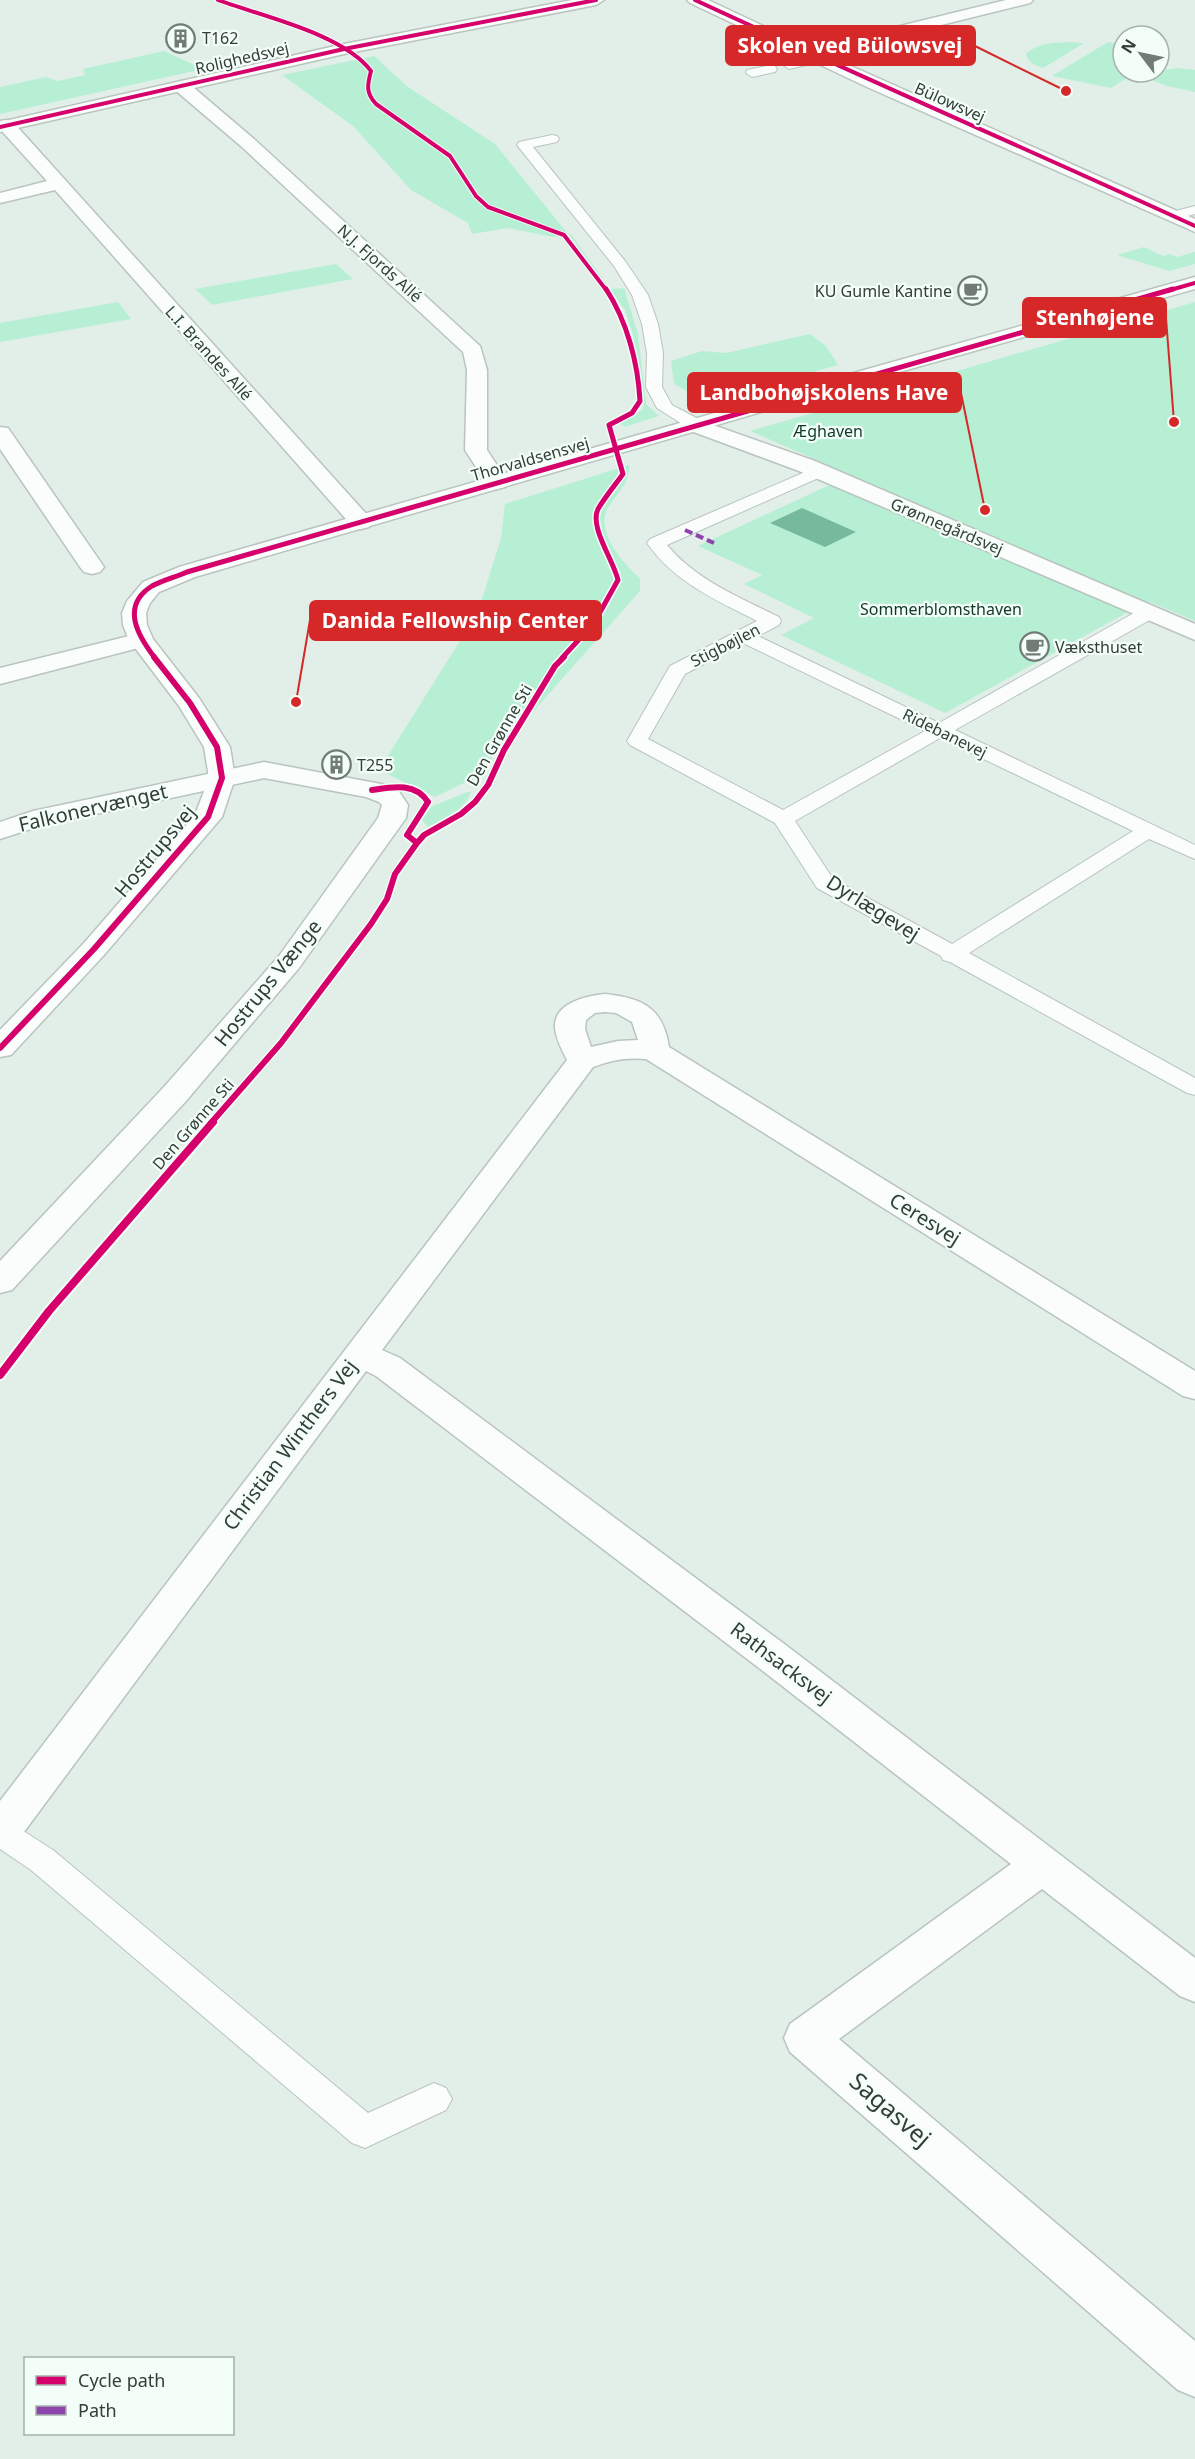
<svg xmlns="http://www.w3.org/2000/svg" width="1195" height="2459" font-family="'Noto Sans',sans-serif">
<rect width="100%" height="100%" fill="#e1efe8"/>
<!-- green -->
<path fill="#b7efd5" d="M1068,42L1084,43L1043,68C1035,65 1028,63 1026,54C1037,43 1053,43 1068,42Z
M1108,42L1123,45V72H1136L1111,88L1052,76Z
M164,51L203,69L0,114V87L46,77L58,81L85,75L83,69Z
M374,56L408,87L495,144L568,234H571L610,289L624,288L638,334L646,404L659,416L624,427L621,423L642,410L644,404L633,335L625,310L569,234L553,237L508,228L472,234L468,223L411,190L353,126L282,75Z
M1177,68L1195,70V92L1167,86L1152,80L1151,75L1159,71Z
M1144,247L1163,256L1170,254L1177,257L1195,252V264L1169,271L1117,255Z
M336,264L353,279L212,305L195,289Z
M118,302L131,319L0,342V323Z
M1195,302V621L1148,601L945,713L781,635L814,618L744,584L762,575L698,546L851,475L750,431Z
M810,334L826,346L838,365L706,402L674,384L671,361L702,351L726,353Z
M629,465C631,483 615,495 607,510C596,532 624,565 640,578V591L474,778L435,797L379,770L478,612L501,538L505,504Z
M467,792H471C465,810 444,819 428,827L422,820L431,807Z"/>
<!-- water -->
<path fill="#76b99c" d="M802,508L856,532L825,547L770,523Z"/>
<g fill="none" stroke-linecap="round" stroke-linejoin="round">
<defs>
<path id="lane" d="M820,54L826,58L824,61L789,69L783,65L785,62Z
M771,65L775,66L777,69L775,72L752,77L746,73L747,70Z
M552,135L557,136L559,139L557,142L533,147L625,261L648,295L658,324L663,353L662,387L672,405L702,421L704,425L702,429H690L657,408L646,387L647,353L642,324L632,295L614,266L517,145L519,142Z
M1195,206V214L1173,220L1166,216L1168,213Z
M819,466L825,467L828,471L825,475L667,545C696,580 739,597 779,617L781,621L779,625L758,636L939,723L1141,609H1155L1157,613L1155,617L955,730L1195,845V859L1149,839L969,953L1195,1078V1095L1187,1093L950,962L943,960L941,956L817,888L775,823L630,745L627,741L670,666L757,621C716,600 674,582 647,543L650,539ZM743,643L925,731L783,810L648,739L685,674ZM940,738L1133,831L952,944L833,879L795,821Z
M0,1819L11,1823L53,1850L368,2113L434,2083L446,2088L452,2099L446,2110L365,2148L352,2143L31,1870L0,1849Z"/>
<path id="street" d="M687,0H708L810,48L1006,0H1033L1030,3L824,54L1195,219V232L867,87L690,3Z
M181,81L187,82L254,139L480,346L487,370V450L508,482L505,487L497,489L489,487L465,450L467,370L463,352L242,147L175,90L173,86Z
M6,120L12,121L369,517L372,522L369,527L361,529L353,527L55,190L0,203V193L47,181L0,129V121Z
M696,419L815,461L1195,624V640L799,471L688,430L685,425L688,420Z
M0,427L8,428L104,567L100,572L92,574L84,572L80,567L0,449Z
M141,633L150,635L153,640L150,645L0,684V668Z
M264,762L381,784L398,790L408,805L406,818L299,968L186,1101L12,1290L0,1293V1261L164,1087L279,956L378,818L382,805L379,802L366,797L264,778L40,826L0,839V822L33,811Z
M605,994C643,998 663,1008 669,1047L1195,1371V1399L1183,1396L646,1059C627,1057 611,1060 593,1067L382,1350L400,1358L787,1646L1195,1958V2002L1180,1996L1042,1889L839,2039L1195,2341V2397L1178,2390L790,2052L784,2038L790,2024L1011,1864L759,1668L376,1376L366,1371L15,1844L0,1849V1801L567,1060C562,1050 556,1039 555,1028C553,1003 586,996 605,994ZM605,1012L616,1013L632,1022L638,1040L618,1041L591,1047L585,1029L586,1020L595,1013Z"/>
<path id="secondary" d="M572,0H604L596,5L344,54L0,132V122L344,44Z
M1195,277V289L871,380L195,577L159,592L150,603L146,613L147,625L153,639L199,698L230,747L235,778L222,817L104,955L11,1055L0,1057V1030L84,943L195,815L209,778L204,747L179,706L129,640L123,625L122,613L127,601L143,582L179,567L857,372Z"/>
</defs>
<!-- lane casing -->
<use href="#lane" stroke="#b9c4be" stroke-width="2"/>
<!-- street casing -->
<use href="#street" stroke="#b9c4be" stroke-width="3"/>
<!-- secondary casing -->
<use href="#secondary" stroke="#b9c4be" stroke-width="3"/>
<!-- lane -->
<use href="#lane" fill="#fafdfc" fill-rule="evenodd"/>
<!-- street -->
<use href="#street" fill="#fafdfc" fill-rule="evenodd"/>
<!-- secondary -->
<use href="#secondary" fill="#fafdfc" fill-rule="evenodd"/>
<!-- quiet -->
<path stroke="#8e44ad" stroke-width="4" stroke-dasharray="8 4" stroke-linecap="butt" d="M685,530L714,543"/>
<defs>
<path id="cycleway-far3" d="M218,0C261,16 344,34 371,71C367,86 366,93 376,104L450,156L476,196L488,207L564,235L607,291
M695,0C861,77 1029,150 1195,226
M0,127L344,49L596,0
M1167,291L1195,283"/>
<path id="cycleway-far2" d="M155,658C138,636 120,606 152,586C163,580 176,577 187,572L1173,289
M562,658L594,623L618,580C614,561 589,527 598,509C605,497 615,485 623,474L609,425L632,413L640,401C638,363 627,321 606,289"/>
<path id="cycleway-far1" d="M372,790C392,787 415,782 428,802L407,835L417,843
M0,1048L94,949L208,817L222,778L217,747L190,703L154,657
M211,1123L281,1043L371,924L387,899L395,874L417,843L424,835L461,814L475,802L488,785L504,750L555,666L564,657"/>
<path id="cycleway" d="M0,1375L49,1311L213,1122"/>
</defs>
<!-- cycleway-far3 casing -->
<use href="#cycleway-far3" stroke="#f3fef8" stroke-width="6"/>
<!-- cycleway-far2 casing -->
<use href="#cycleway-far2" stroke="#f3fef8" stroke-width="8"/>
<!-- cycleway-far1 casing -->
<use href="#cycleway-far1" stroke="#f3fef8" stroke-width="9"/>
<!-- cycleway casing -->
<use href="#cycleway" stroke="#f3fef8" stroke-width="12"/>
<!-- cycleway-far3 -->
<use href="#cycleway-far3" stroke="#d6006c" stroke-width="4"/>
<!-- cycleway-far2 -->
<use href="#cycleway-far2" stroke="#d6006c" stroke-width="5"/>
<!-- cycleway-far1 -->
<use href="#cycleway-far1" stroke="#d6006c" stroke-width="6"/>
<!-- cycleway -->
<use href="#cycleway" stroke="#d6006c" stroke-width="8"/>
</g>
<!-- icons -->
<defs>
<symbol id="building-ring" viewBox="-11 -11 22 22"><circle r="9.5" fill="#f3fef8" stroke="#717c76" stroke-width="1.5"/><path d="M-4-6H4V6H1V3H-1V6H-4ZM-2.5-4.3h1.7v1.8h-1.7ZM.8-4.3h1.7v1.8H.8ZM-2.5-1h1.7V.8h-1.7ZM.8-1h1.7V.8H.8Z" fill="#717c76"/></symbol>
<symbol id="cafe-ring" viewBox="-11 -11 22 22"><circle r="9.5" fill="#f3fef8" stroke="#717c76" stroke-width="1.5"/><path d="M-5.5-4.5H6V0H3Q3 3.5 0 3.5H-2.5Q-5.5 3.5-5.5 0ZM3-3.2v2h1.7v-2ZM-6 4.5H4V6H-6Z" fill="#717c76"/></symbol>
</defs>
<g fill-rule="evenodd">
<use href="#building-ring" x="164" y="22" width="33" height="33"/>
<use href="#cafe-ring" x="956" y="274" width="33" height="33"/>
<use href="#cafe-ring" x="1018" y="630" width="33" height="33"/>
<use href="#building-ring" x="320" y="748" width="33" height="33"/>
</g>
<g text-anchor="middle" stroke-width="4.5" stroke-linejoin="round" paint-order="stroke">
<!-- far-poi labels -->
<g font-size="16" fill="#343e39" stroke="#f3fef8" text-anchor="start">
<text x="202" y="44">T162</text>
<text x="952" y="297" text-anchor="end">KU Gumle Kantine</text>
<text x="1055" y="653">Væksthuset</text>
<text x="357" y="771">T255</text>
</g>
<!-- far-street labels -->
<g font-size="16" fill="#343e39" stroke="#f3fef8">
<text transform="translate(242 58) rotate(-13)" y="6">Rolighedsvej</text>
<text transform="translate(950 102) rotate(24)" y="6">Bülowsvej</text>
<text transform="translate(380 263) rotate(42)" y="6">N.J. Fjords Allé</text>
<text transform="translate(209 353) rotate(48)" y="6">L.I. Brandes Allé</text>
<text transform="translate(530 459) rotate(-16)" y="6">Thorvaldsensvej</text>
<text transform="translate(947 526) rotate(23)" y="6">Grønnegårdsvej</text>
<text transform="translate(725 645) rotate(-27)" y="6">Stigbøjlen</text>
<text transform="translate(945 733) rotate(26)" y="6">Ridebanevej</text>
<text transform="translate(499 735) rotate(-60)" y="6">Den Grønne Sti</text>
<text transform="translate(193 1124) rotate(-49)" y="6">Den Grønne Sti</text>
</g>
<!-- far-park labels -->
<g font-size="16" fill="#103828" stroke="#f3fef8">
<text x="828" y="437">Æghaven</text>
<text x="941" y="615">Sommerblomsthaven</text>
</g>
<!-- street labels -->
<g font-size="20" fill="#343e39" stroke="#f3fef8">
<text transform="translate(93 808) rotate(-13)" y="7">Falkonervænget</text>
<text transform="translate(155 851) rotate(-50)" y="7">Hostrupsvej</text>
<text transform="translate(873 908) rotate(32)" y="7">Dyrlægevej</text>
<text transform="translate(268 983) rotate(-51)" y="7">Hostrups Vænge</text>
<text transform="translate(925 1219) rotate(32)" y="7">Ceresvej</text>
<text transform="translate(290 1445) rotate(-53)" y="7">Christian Winthers Vej</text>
<text transform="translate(781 1663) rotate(37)" y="7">Rathsacksvej</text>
</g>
<!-- near-street labels -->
<g font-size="24" fill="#343e39" stroke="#f3fef8">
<text transform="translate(890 2110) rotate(41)" y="8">Sagasvej</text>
</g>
</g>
<!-- callouts -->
<path fill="none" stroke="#d62828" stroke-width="2" d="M1066 91L975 46M1174 422L1166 318M985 510L961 393M296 702L310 620"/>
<g fill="#d62828" stroke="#f3fef8" stroke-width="2">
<circle cx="1066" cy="91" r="6"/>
<circle cx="1174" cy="422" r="6"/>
<circle cx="985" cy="510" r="6"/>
<circle cx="296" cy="702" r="6"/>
</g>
<g fill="#d62828" stroke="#d62828" stroke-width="2">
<rect x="726" y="26" width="249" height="39" rx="6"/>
<rect x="1023" y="298" width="143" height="39" rx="6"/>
<rect x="688" y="373" width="273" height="39" rx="6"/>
<rect x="310" y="601" width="291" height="39" rx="6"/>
</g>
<g font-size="21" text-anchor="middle" font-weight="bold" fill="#fff">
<text x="850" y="53">Skolen ved Bülowsvej</text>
<text x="1095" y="325">Stenhøjene</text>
<text x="824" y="400">Landbohøjskolens Have</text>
<text x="455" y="628">Danida Fellowship Center</text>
</g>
<!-- legend -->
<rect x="24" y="2357" width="210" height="78" fill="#f3fef8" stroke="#a7b1ac" stroke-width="1.5"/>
<rect x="36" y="2376" width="30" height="9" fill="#d6006c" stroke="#a7b1ac" stroke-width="1.5"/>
<text x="78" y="2387" font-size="18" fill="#343e39">Cycle path</text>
<rect x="36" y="2406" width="30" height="9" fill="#8e44ad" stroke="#a7b1ac" stroke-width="1.5"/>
<text x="78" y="2417" font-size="18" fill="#343e39">Path</text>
<!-- north arrow -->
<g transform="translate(1141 54) rotate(302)"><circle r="28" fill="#f3fef8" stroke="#a7b1ac" stroke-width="1.5"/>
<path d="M0-4.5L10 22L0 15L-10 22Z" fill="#717c76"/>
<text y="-9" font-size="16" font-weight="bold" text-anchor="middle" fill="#343e39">N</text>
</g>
</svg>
